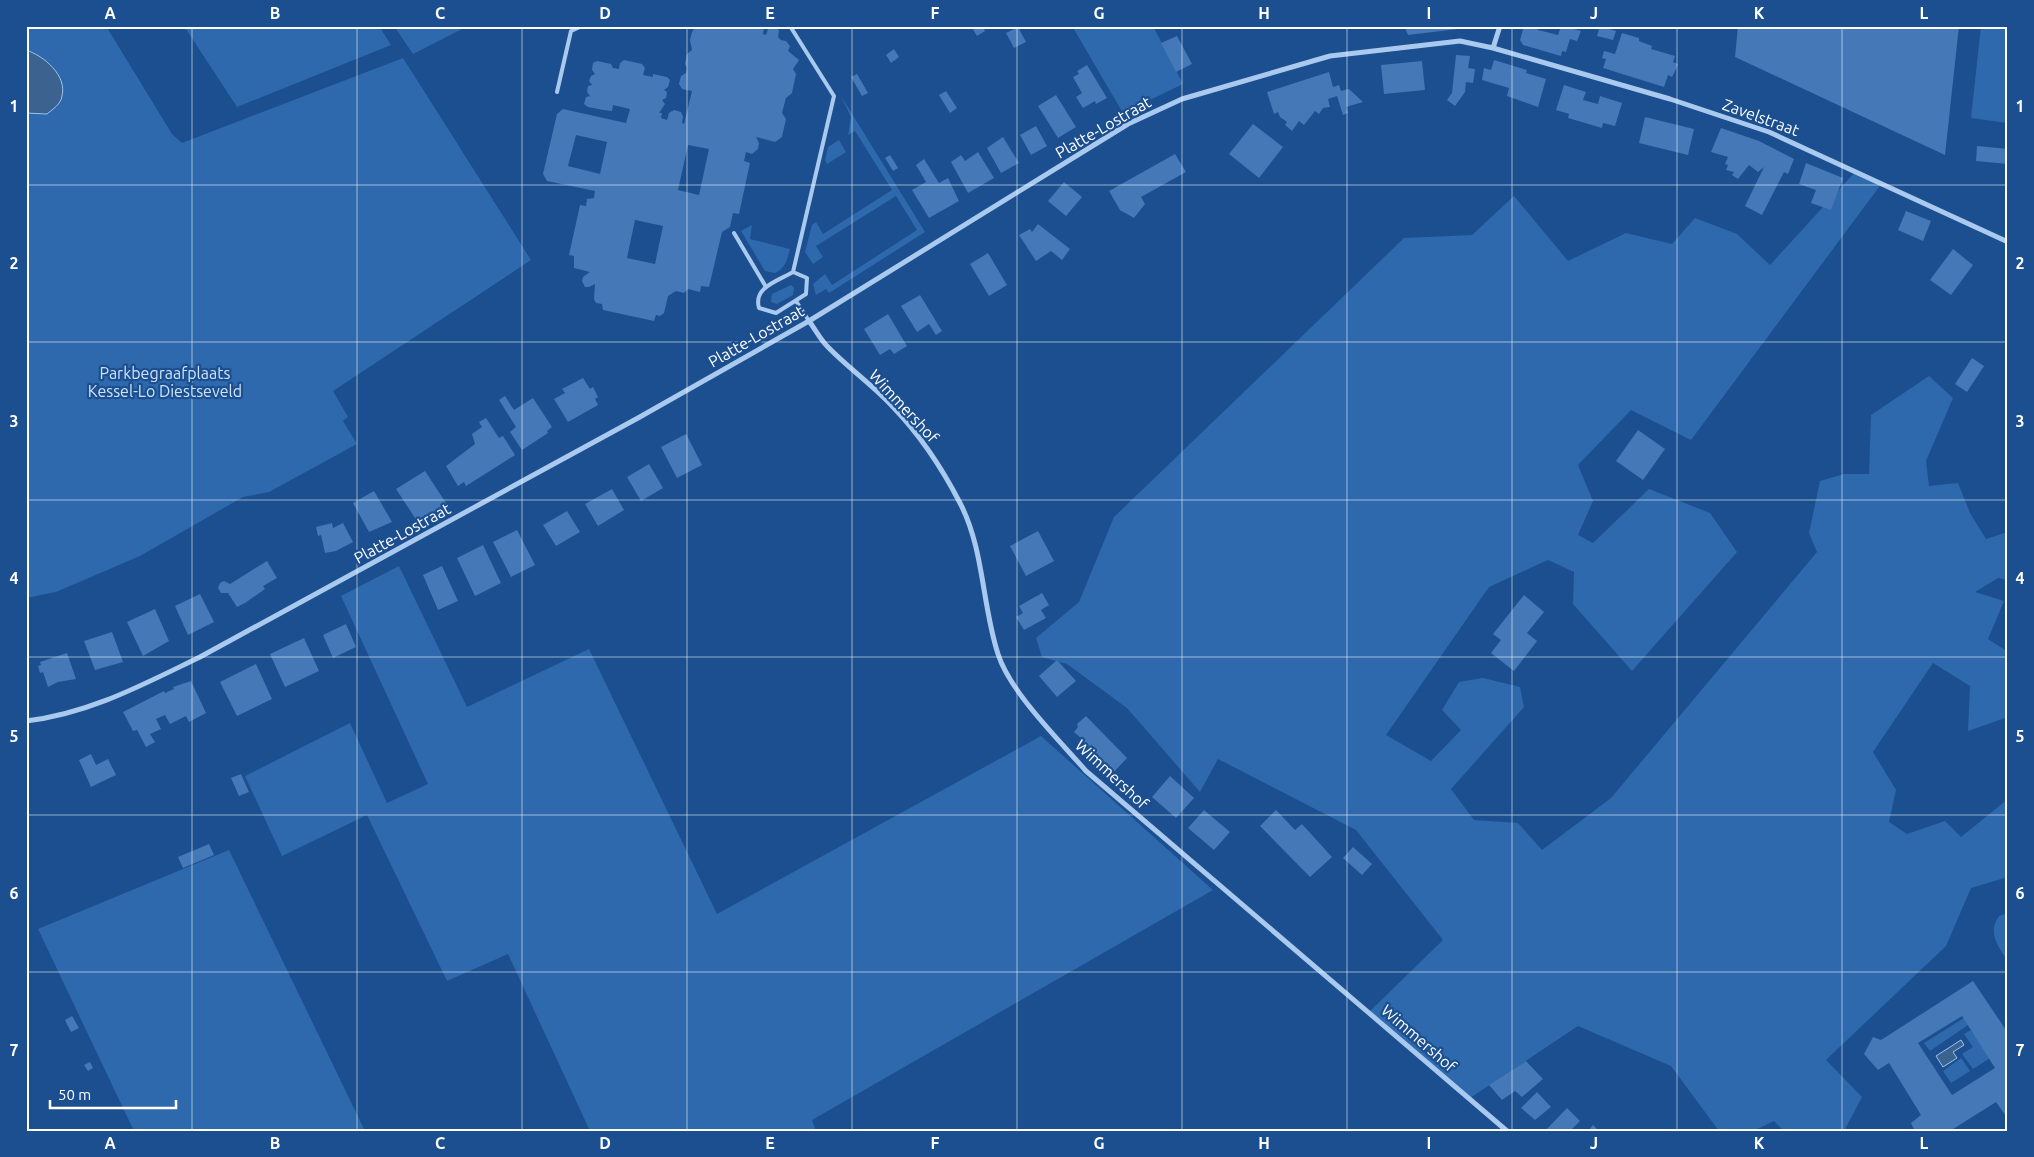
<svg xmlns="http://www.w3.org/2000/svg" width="2034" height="1157" font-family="Ubuntu,sans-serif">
<rect width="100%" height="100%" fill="#1b4f8f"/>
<!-- green -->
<path fill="#2e69ad" d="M26,26H106L172,134L182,143L403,58L531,260L333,391L348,417L343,421L357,444L269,492L243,497L140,556L56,592L26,598Z
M184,26H379L391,45L237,107Z
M394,26H468L413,54Z
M1072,26H1153L1183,84L1123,113Z
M1981,26H2008V123L1971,118Z
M841,96L925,232L829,293L826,289L816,295L813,284L825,274L832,285L917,230L896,196L816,246L823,257L813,264L805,252L812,225L816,222L823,234L892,190L855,131L848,135L851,117Z
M839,140L846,152L827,164L825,160L828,147Z
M1856,171L1882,183L1691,440L1631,410L1578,465L1593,501L1578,535L1593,543L1649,489L1710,513L1737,552L1632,671L1573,604L1574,572L1548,560L1489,587L1386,735L1431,761L1461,730L1442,710L1459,682L1483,678L1520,687L1524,707L1451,789L1474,820L1518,823L1542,850L1611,798L1817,552L1809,533L1820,481L1844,474H1869L1871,415L1929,376L1953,398L1926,461L1929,486L1958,483L1970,513L1986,539L2008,532V580L1998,578L1975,592L2004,601L1988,639L2008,652V717L1968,731L1970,686L1933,663L1873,752L1896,790L1889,822L1907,834L1945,821L1961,837L2008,799V877L1971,888L1946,946L1826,1060L1862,1097L1844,1131H1784L1774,1121L1753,1131H1719L1671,1066L1578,1026L1470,1098L1369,1012L1443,940L1356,830L1218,759L1200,792L1127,708L1067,664L1042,657L1036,638L1079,602L1114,517L1404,238L1472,235L1514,196L1568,261L1626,233L1672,244L1695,218L1737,234L1770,265Z
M752,225L750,239L790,249C787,260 786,268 775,273L765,271L741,231Z
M791,285L794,288L793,295L777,304L771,302L772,294Z
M399,566L467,707L589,649L717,914L1041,736L1213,890L812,1120L816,1131H590L508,954L447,981L367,815L282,856L245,776L350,723L387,803L428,784L341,596Z
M229,850L365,1131H134L38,929Z
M2008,913V961C1998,946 1987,933 1999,916Z
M1964,1018L1968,1025L1930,1051L1924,1043Z
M1971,1030L1990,1058L1973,1069L1962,1054L1973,1047L1964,1034Z
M1961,1058L1970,1071L1951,1083L1943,1071Z"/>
<!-- water -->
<path fill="#3c6290" stroke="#9cc4f0" d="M26,50C44,56 67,75 62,96C61,104 53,109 47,114L26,113Z
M1961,1040L1964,1045L1953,1052L1957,1058L1943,1067L1936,1056Z"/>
<!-- building -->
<path fill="#4478b7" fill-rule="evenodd" d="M696,26H764L763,34L766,35L768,29L771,26L777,27L779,31L778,37L781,40L786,41L790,46L788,51L799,60L793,69L796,74L792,93L786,98L782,113L786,119L782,137L775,142L756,137L759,143L758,149L752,154L746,152L744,161L750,163L739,214L733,213L730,227L722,232L709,287L701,286L700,292L688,289L684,293L676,291L668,296L664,313L660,316L656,315L654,321L603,310L602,304L596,303L594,299L595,284L589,287H585L582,281L583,277L590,272L574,268V256L569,255L580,205L586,206L587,199L594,198L595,191L547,181L543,174L557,114L563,109L626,123L630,109L613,105L612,111L603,110L588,107L584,104L586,97L590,96L587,92L588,86L592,85L589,81L591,76L595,74L592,70L593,63L597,61L611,64L613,68L619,69L620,63L624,60L642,64L645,68L643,75L653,77V74L667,77L670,80L668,87L664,90L667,92L666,98L662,100L665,104L659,113H662L661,118L667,120L669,113L674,110L681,112L683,117L682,123L684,124L692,91L682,89L679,84L681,76L686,73L687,68L685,64L687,54L692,50L690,40L692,32ZM576,135L607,142L600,174L568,166ZM688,145L709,149L699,195L678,190ZM635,220L663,226L655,264L627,258Z
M971,26H983L985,31L977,36Z
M1404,26H1457L1458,29L1408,35Z
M1524,26H1539L1538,30L1558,35L1561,26H1575L1574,29L1581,31L1577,41L1570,39L1566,52L1562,51L1561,56L1523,45L1520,40Z
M1600,26L1616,31L1613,40L1597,36Z
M1738,26H1959L1945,155L1735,57Z
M1018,27L1026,42L1014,48L1006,33Z
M1622,33L1639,38V41L1652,46L1651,49L1675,56L1673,62L1678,64L1675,71L1672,77L1668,75L1664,87L1603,68L1606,59L1602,58L1604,51L1615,54Z
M1177,36L1192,64L1176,72L1161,43Z
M894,49L899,57L891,63L886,55Z
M1456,55L1470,56L1468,68L1475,69L1473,83L1466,82L1465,92L1455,106L1447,100L1452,93Z
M1494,60L1527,70L1526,73L1546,79L1538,107L1507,96L1509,88L1482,80L1484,68L1491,70Z
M1422,61L1425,90L1384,94L1381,65Z
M1087,65L1107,98L1096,104L1095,101L1083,108L1076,97L1082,93L1073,77L1079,74L1077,71Z
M1329,72L1333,87L1339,85L1341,91L1349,89L1363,102L1346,107L1348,113L1343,115L1337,96L1328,99L1330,107L1323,108L1319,114L1315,111L1304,125L1299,121L1292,131L1285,125L1287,122L1280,117L1278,112L1274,114L1267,92Z
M857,74L868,93L862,96L851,77Z
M1564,85L1586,92L1583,100L1598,104L1600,96L1622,103L1615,126L1603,123L1602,128L1568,118L1569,114L1556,110Z
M946,91L957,108L950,113L939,95Z
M1056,95L1076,127L1058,138L1038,106Z
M1645,117L1694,129L1688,155L1639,143Z
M1253,124L1283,147L1259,178L1229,154Z
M1036,126L1047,146L1031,155L1020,135Z
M1721,128L1759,141L1794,159L1788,174L1784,172L1762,215L1745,206L1764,167L1758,172L1749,165L1738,179L1732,175L1734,172L1726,170L1728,165L1725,164L1728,157L1711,152Z
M1003,137L1019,163L1001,173L987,148Z
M1977,146L2008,149V164L1976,161Z
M978,152L994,178L968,193L951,162L961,155L965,161Z
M1175,154L1186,172L1141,197L1145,204L1134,218L1120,210L1109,191Z
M890,155L898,168L893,171L885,158Z
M924,159L939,183L948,178L959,201L929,218L912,190L926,182L916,165Z
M1806,163L1843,178L1831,210L1811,203L1816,190L1799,184Z
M1064,182L1082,197L1066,216L1048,201Z
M1906,211L1931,221L1923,241L1898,230Z
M1038,224L1070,249L1062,260L1051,251L1036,261L1019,235L1030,229L1032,232Z
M1953,249L1973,265L1951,295L1930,280Z
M988,253L1007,285L989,296L970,264Z
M920,295L942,331L936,335L929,324L917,332L901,306Z
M888,314L907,346L894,354L890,349L880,355L864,329Z
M1972,358L1984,366L1967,392L1955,384Z
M583,378L590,389L593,387L598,397L595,399L598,405L568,422L554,399L565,393L562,389Z
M505,396L514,410L533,398L552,427L547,431L548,433L522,450L510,432L516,427L499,400Z
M486,418L499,438L503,436L515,455L466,486L464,482L458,486L446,466L475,444L472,434L482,427L479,422Z
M1638,430L1665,449L1643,480L1616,461Z
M686,434L702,465L677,478L661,447Z
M649,464L663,488L641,501L627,477Z
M425,471L448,506L419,524L396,489Z
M612,489L624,510L598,526L585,504Z
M374,491L392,522L369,532L353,503Z
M567,511L580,532L556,546L543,525Z
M332,523L333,528L343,523L353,542L336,551L325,553L321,535L318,536L316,527Z
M517,530L535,565L511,577L493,542Z
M1038,531L1054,561L1026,576L1010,546Z
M483,545L501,583L475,596L457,558Z
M267,561L277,578L263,586L265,589L245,603L237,607L228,593H221L218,588L220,583L224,581L230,584Z
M442,566L458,601L438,610L423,575Z
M1042,593L1049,605L1041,610L1046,618L1024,630L1016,617L1023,613L1019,606Z
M200,594L214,622L188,635L175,606Z
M1524,595L1544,612L1527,633L1537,641L1514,671L1491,653L1501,640L1493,634Z
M155,609L169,641L143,656L127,622Z
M346,624L356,647L333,658L323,635Z
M112,632L123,662L95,670L84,641Z
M304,638L319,671L285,687L270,654Z
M67,653L76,679L58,682L48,687L43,672L40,673L38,666L41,665L40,662Z
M1057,660L1076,681L1057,697L1039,676Z
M256,664L272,699L237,716L220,682Z
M191,681L206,713L189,722L186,716L170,724L165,715L156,719L161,729L150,734L155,742L146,747L137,730L133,731L123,712L164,691L165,693L174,689L173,687Z
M1086,716L1127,758L1111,775L1079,742L1082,739L1074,732L1078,727L1077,724Z
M91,754L96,765L108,759L116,775L91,787L79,760Z
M241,774L249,792L239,796L231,778Z
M1170,776L1194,798L1176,818L1152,797Z
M1204,810L1230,832L1214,850L1188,828Z
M1276,810L1295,830L1302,824L1332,857L1310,877L1260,826Z
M209,844L214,855L183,868L178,857Z
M1353,847L1372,864L1362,875L1343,858Z
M1973,981L2008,1033V1119L1996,1102L1950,1131H1915L1911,1123L1921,1115L1889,1063L1878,1070L1864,1054L1873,1037L1881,1040ZM1962,1016L1995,1068L1952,1095L1918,1043Z
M72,1016L79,1028L71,1032L65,1020Z
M1526,1061L1543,1079L1522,1097L1515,1091L1502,1100L1489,1085Z
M90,1062L93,1068L88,1071L84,1065Z
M1537,1092L1551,1107L1535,1120L1521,1108Z
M1567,1108L1580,1121L1570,1131H1545Z
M1593,1125L1599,1131H1588Z"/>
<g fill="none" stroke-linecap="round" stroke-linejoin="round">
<!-- lane -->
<path stroke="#a9c9ee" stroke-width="4" d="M790,26L834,96L793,272
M557,92L571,31L582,26
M734,233L766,287
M793,272L807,278L806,294L776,313L759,308C753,287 778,281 793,272Z
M796,301L809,321"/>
<!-- street -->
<path stroke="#a9c9ee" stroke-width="5" d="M1493,48L1500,26
M809,321C815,329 820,339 827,346C848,368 873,385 893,407C921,436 942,468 960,503C984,549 982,605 998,654C1010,692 1059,740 1086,771L1507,1131
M26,721C89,714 144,684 200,657L638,418L809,321L1128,124L1182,99L1330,56L1460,41L1493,48L1670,99L1769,132L2008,242"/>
</g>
<!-- grid -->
<path fill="none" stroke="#fff" stroke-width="1" stroke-opacity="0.55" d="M192,26V1131M357,26V1131M522,26V1131M687,26V1131M852,26V1131M1017,26V1131M1182,26V1131M1347,26V1131M1512,26V1131M1677,26V1131M1842,26V1131M26,185H2008M26,342H2008M26,500H2008M26,657H2008M26,815H2008M26,972H2008"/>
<g text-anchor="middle" stroke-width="4.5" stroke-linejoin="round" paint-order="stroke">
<!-- street labels -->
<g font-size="16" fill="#fff" stroke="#1b4f8f">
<text transform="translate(1761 117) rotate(20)" y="6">Zavelstraat</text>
<text transform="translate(1103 127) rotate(-30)" y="6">Platte-Lostraat</text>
<text transform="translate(756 336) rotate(-30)" y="6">Platte-Lostraat</text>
<text transform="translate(904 406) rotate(47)" y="6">Wimmershof</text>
<text transform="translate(402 533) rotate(-29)" y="6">Platte-Lostraat</text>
<text transform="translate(1112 774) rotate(43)" y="6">Wimmershof</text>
<text transform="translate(1419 1038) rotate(41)" y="6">Wimmershof</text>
</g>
<!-- park labels -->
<g font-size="16" fill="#cfe3fa" stroke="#1b4f8f">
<text x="165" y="379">Parkbegraafplaats<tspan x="165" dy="18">Kessel-Lo Diestseveld</tspan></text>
</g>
</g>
<!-- border -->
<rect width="2034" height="1157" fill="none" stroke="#1b4f8f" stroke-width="55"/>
<!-- scale -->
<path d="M50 1100v8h126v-8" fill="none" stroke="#ffffff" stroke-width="2.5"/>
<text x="58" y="1100" font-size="15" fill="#ffffff" stroke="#1b4f8f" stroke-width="4" paint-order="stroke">50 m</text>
<rect x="28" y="28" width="1978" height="1102" fill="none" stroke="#fff" stroke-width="2"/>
<g font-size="16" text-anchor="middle" font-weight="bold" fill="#fff">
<text x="110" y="19">A</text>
<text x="275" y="19">B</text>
<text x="440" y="19">C</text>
<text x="605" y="19">D</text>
<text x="770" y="19">E</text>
<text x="935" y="19">F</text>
<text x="1099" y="19">G</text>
<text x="1264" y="19">H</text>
<text x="1429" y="19">I</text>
<text x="1594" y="19">J</text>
<text x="1759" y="19">K</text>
<text x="1924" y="19">L</text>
<text x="14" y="112">1</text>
<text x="2020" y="112">1</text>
<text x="14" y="269">2</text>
<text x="2020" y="269">2</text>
<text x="14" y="427">3</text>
<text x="2020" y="427">3</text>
<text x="14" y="584">4</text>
<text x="2020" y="584">4</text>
<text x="14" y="742">5</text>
<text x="2020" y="742">5</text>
<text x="14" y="899">6</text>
<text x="2020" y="899">6</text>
<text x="14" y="1056">7</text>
<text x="2020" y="1056">7</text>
<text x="110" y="1149">A</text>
<text x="275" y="1149">B</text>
<text x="440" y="1149">C</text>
<text x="605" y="1149">D</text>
<text x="770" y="1149">E</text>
<text x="935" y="1149">F</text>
<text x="1099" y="1149">G</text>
<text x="1264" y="1149">H</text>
<text x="1429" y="1149">I</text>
<text x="1594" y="1149">J</text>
<text x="1759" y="1149">K</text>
<text x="1924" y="1149">L</text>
</g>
</svg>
